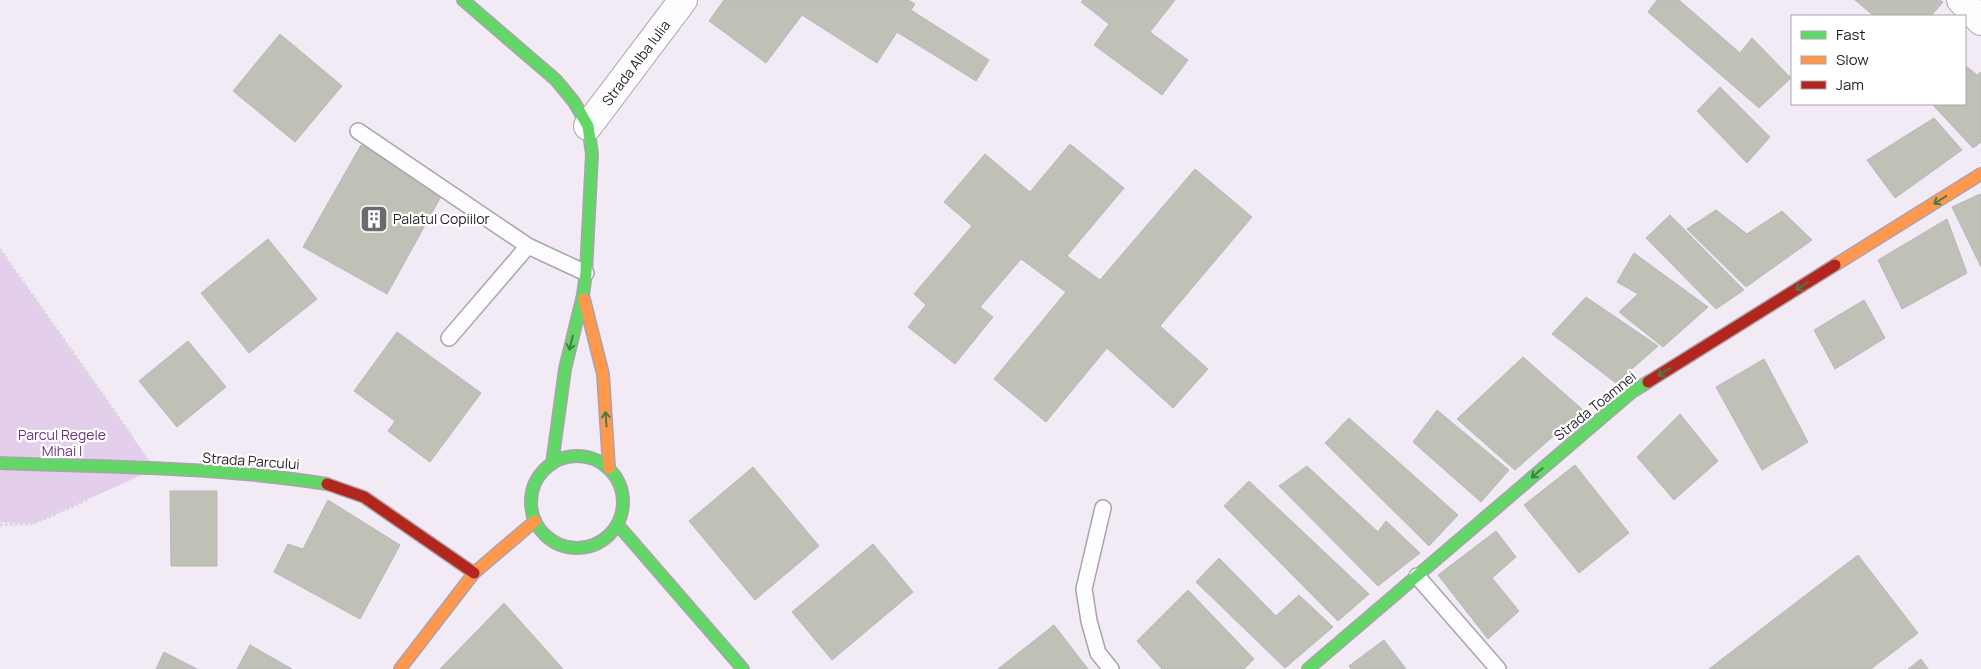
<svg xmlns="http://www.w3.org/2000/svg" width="1981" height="669" font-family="Manrope,sans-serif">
<rect width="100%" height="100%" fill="#f2eaf5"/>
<!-- green -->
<path fill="#e3ceec" d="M0,249L155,469L33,524L0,522Z"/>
<!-- building -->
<path fill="#bfc1b6" stroke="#b9b7b8" d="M724,0H908L915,4L911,10L989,60L976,81L897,32L877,63L802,15L766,63L709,21Z
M1083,0H1175L1150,32L1188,60L1162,95L1094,45L1109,24L1081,2Z
M1657,0H1679L1740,53L1752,38L1791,78L1759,108L1648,12Z
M1855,0H1940L1943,2L1931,16H1874Z
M280,34L342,86L295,142L233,91Z
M1965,65L1977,75L1981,72V142L1973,148L1932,104H1965Z
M1720,87L1770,137L1747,163L1697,111Z
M1934,118L1962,150L1895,198L1867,160Z
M1070,144L1124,188L1067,256L1100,280L1195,169L1252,217L1160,326L1208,369L1173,408L1107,348L1046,422L994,379L1066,292L1021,259L980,307L993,317L955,364L908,327L926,305L914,294L972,226L944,202L985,154L1030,192Z
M361,145L444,191L387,294L303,247Z
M1980,194L1981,196V267L1952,207Z
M1716,210L1747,234L1782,211L1812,240L1746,287L1687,229Z
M1670,215L1744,290L1716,309L1646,238Z
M1947,219L1967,273L1902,309L1878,260Z
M268,239L317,299L249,353L201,293Z
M1634,253L1708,307L1663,347L1619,312L1638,294L1617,282Z
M1586,297L1658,346L1616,383L1552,334Z
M1864,300L1885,338L1835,369L1814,330Z
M397,332L481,393L430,462L388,431L395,421L354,391Z
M188,341L226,387L177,427L139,381Z
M1523,357L1583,410L1515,470L1457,419Z
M1764,359L1808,442L1762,470L1716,387Z
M1437,410L1509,470L1481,502L1413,442Z
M1680,414L1718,461L1674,500L1637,457Z
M1349,418L1458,515L1429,546L1325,443Z
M1575,465L1629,533L1579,573L1524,505Z
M1307,466L1378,532L1386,521L1420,553L1378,586L1279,486Z
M753,467L819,546L755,600L689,521Z
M1249,481L1369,594L1338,621L1224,506Z
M170,491H217V566H171Z
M328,500L400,545L360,619L274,572L288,544L303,549Z
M1496,531L1516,557L1492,578L1519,611L1488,639L1438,575Z
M873,544L913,592L832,660L792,612Z
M1858,555L1918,633L1871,669H1709Z
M1219,558L1276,616L1299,595L1333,627L1285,668L1196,582Z
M1188,590L1254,659L1244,669H1162L1137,641Z
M504,603L563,669H440Z
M1054,625L1088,669H998Z
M1384,640L1406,669H1351L1349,666Z
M250,645L292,669H237Z
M164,652L197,669H156Z
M1921,659L1928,669H1908Z"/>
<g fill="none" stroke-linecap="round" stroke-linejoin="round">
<defs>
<path id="lane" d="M358,131L528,246L586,273
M449,338L528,246
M1103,508L1084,589L1089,621L1098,653L1111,669
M1417,576L1498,669"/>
<path id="street" d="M1961,0L1981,21
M588,126L683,0"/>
<path id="fast" d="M463,0L556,80L574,102L588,126L592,154L586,273L583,295L565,369L552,464
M531 502a46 46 0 1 1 92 0a46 46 0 1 1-92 0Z
M0,463C109,467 220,467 327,484
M618,525L743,669
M1308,669L1632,392L1648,382"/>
<path id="slow" d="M1835,265L1981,174
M584,299L603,374L609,468
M400,669L474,573L535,521"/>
<path id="jam" d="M1648,382L1835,265
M327,484L364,497L474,573"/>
</defs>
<!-- lane casing -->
<use href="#lane" stroke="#a9a3ab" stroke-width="18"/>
<!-- street casing -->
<use href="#street" stroke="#a9a3ab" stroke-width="30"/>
<!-- fast casing -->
<use href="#fast" stroke="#a9a3ab" stroke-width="14"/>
<!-- slow casing -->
<use href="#slow" stroke="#a9a3ab" stroke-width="14"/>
<!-- jam casing -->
<use href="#jam" stroke="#a9a3ab" stroke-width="14"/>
<!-- path -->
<path stroke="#d9d7db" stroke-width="3" stroke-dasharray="2.5 2.5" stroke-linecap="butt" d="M0,249L133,438
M0,525L33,524L89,499"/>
<!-- lane -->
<use href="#lane" stroke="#fdfcfe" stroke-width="15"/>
<!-- street -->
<use href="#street" stroke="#fdfcfe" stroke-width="28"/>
<!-- fast -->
<use href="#fast" stroke="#63d668" stroke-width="11"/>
<!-- slow -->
<use href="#slow" stroke="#ff974d" stroke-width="11"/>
<!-- jam -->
<use href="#jam" stroke="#b3261e" stroke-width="11"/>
</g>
<!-- one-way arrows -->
<defs><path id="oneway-shaft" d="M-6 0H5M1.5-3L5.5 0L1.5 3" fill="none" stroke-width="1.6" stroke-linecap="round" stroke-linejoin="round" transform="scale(1.25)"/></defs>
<g stroke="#457c48">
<use href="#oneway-shaft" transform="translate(1940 200) rotate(148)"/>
<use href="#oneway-shaft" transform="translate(1802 286) rotate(148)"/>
<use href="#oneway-shaft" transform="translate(571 343) rotate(104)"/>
<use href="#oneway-shaft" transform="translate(1664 372) rotate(148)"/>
<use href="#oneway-shaft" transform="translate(606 419) rotate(-94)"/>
<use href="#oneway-shaft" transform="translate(1537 473) rotate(139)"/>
</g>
<!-- icons -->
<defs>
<symbol id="building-square" viewBox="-11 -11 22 22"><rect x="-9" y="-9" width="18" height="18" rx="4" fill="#6e6870" stroke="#fff"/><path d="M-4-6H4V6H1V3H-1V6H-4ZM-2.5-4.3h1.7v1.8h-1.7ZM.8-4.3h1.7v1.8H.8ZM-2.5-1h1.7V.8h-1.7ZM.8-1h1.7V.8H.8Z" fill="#fff"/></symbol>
</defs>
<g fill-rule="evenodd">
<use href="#building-square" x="358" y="203" width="32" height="32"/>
</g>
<g text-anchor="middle" stroke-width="4.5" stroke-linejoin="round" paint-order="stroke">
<!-- street labels -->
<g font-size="14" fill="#272229" stroke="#fff">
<text transform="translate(636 63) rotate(-53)" y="5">Strada Alba Iulia</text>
<text transform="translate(1595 406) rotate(-39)" y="5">Strada Toamnei</text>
<text transform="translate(251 461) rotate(4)" y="5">Strada Parcului</text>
</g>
<!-- poi labels -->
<g font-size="14" fill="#272229" stroke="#fff" text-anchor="start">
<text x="393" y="224">Palatul Copiilor</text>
</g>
<!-- park labels -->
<g font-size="14" fill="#6d2f82" stroke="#fff">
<text x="62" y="440">Parcul Regele<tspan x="62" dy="16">Mihai I</tspan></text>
</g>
</g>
<!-- legend -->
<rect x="1791" y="15" width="175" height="90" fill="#ffffff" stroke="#a9a7a9"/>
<rect x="1801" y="31" width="25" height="8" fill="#63d668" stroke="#a9a7a9"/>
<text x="1836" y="40" font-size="15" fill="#272229">Fast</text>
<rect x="1801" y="56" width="25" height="8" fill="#ff974d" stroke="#a9a7a9"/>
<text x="1836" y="65" font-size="15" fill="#272229">Slow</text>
<rect x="1801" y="81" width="25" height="8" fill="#b3261e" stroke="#a9a7a9"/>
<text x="1836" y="90" font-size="15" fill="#272229">Jam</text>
</svg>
